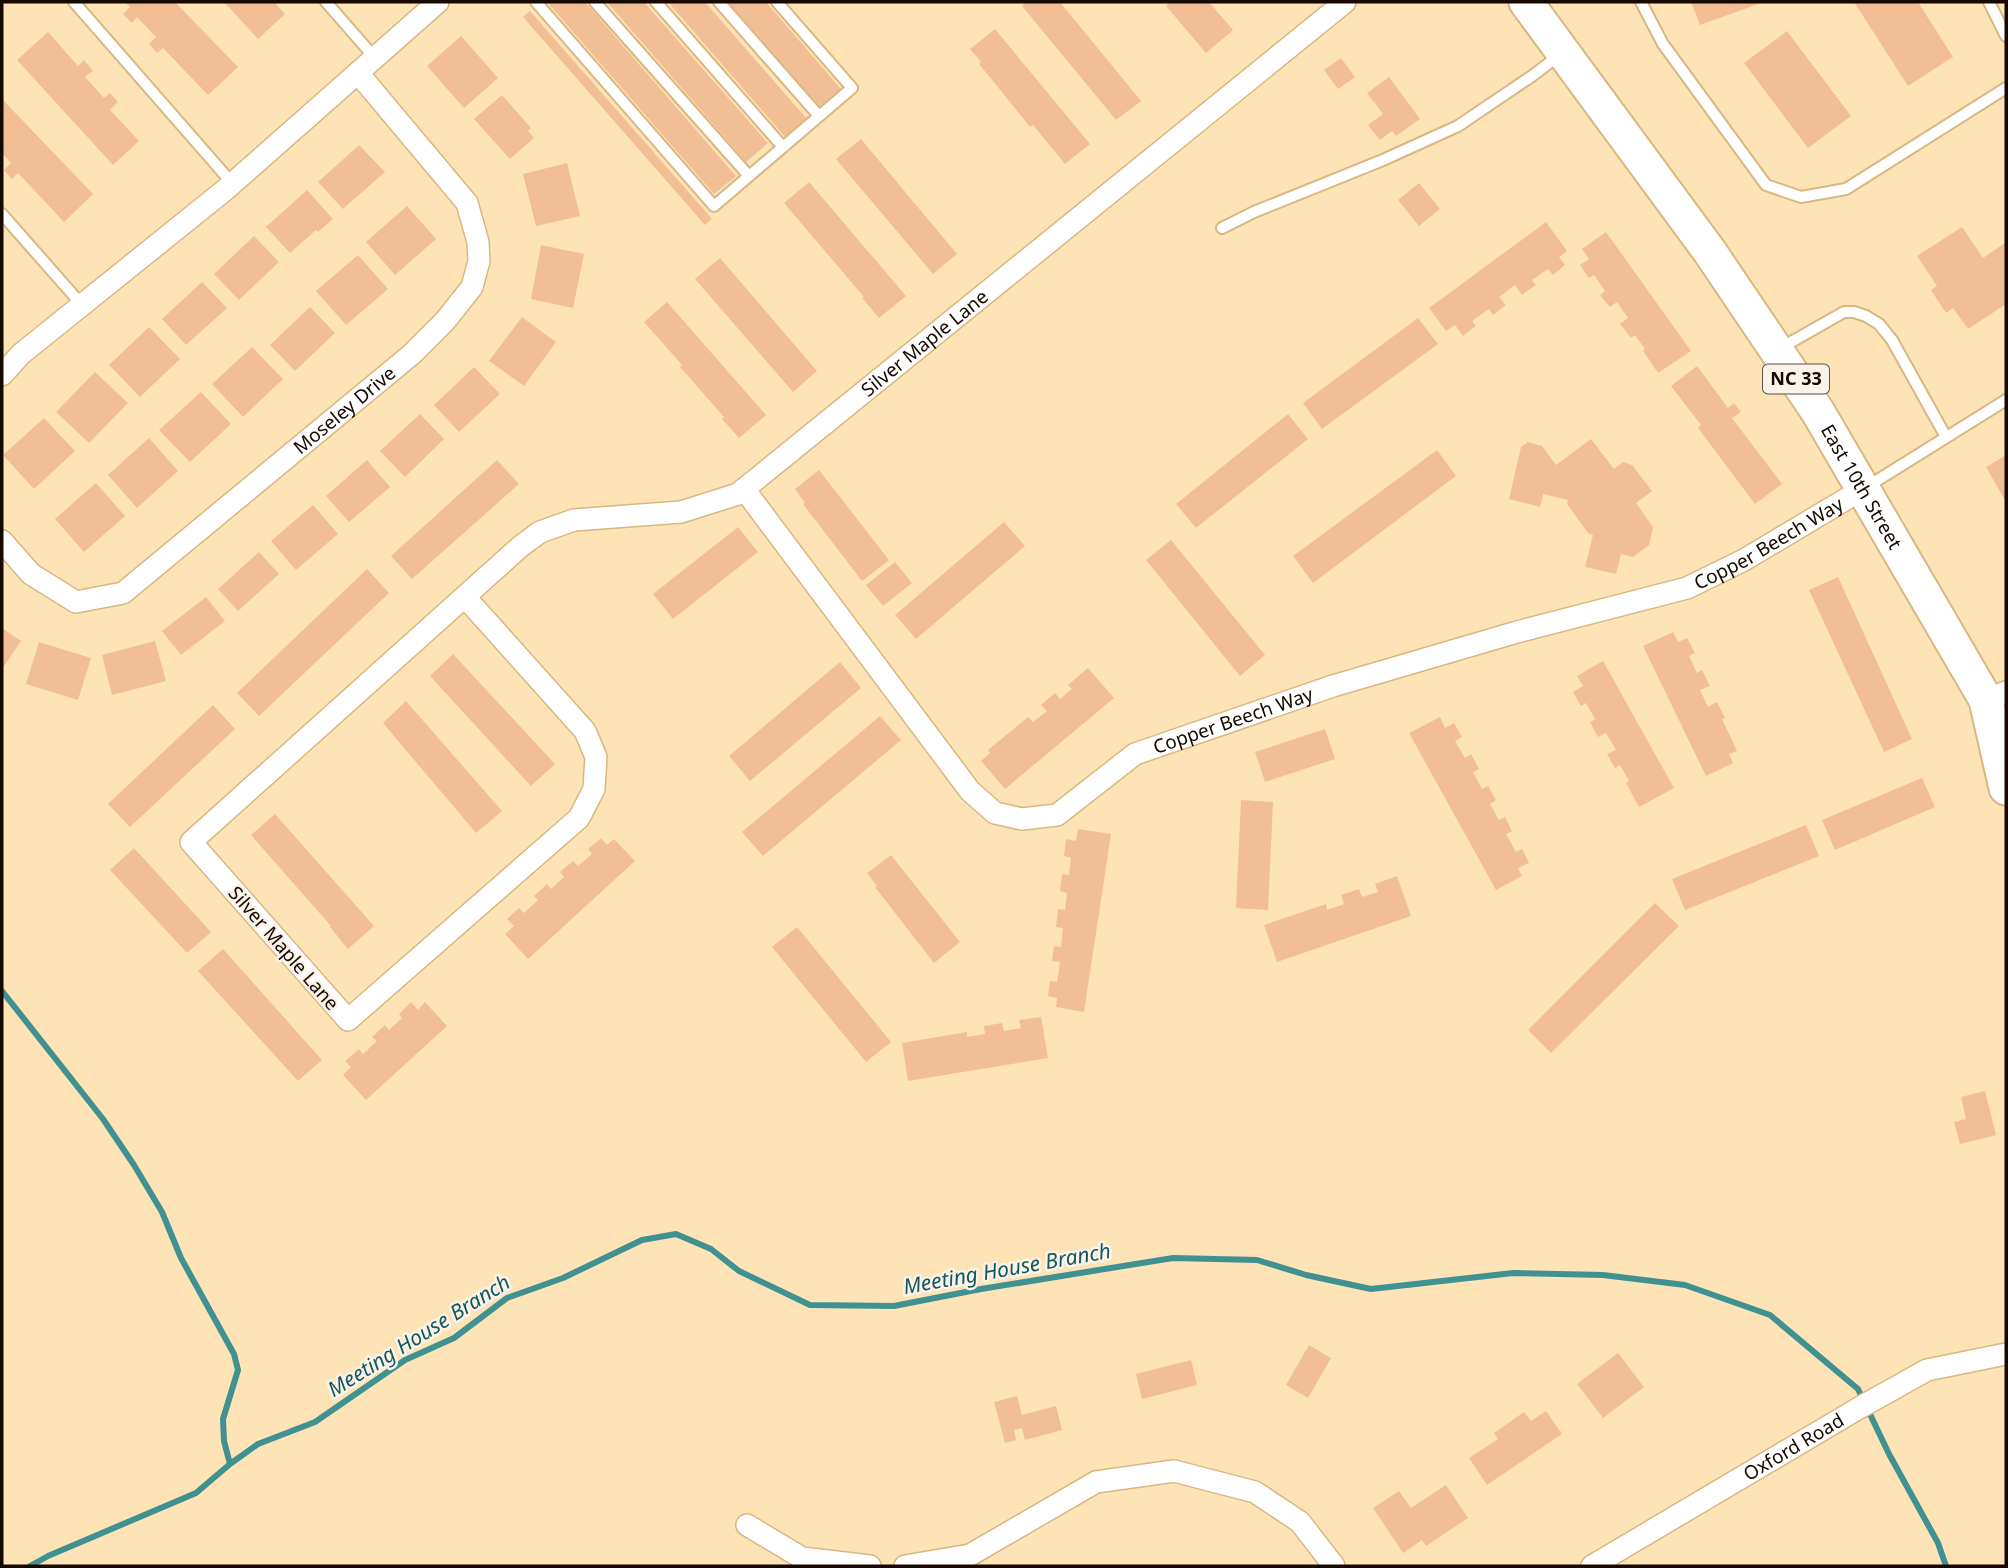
<svg xmlns="http://www.w3.org/2000/svg" width="2008" height="1568" font-family="'Noto Sans',sans-serif">
<rect width="100%" height="100%" fill="#fee3b7"/>
<g fill="none" stroke-linecap="round" stroke-linejoin="round">
<!-- stream -->
<path stroke="#409192" stroke-width="6" d="M2,991L103,1119L134,1165L162,1212L181,1258L234,1354L238,1370L223,1419L224,1441L230,1464
M30,1566L48,1556L196,1493L230,1464L258,1444L315,1422L405,1360L454,1338L507,1298L563,1278L642,1240L676,1234L711,1249L739,1271L810,1305L894,1306L981,1289L1173,1258L1257,1260L1306,1275L1371,1289L1513,1273L1603,1275L1685,1285L1770,1315L1858,1389L1889,1454L1938,1543L1946,1566"/>
</g>
<!-- building -->
<path fill="#f2be96" d="M125,2H175L238,67L208,95L163,48L157,53L149,44L156,37L137,17L132,23L123,14L130,7Z
M224,2H274L285,14L258,39Z
M547,2H585L736,176L714,194Z
M607,2H644L768,143L746,162Z
M668,2H705L807,119L786,138Z
M728,2H766L841,89L819,107Z
M1026,2H1060L1141,101L1116,120L1022,6Z
M1167,2H1209L1233,30L1206,53L1166,6L1169,3Z
M1691,2H1764L1700,25Z
M1854,2H1918L1953,57L1908,86Z
M530,11L712,219L705,225L523,17Z
M995,29L1090,144L1065,164L1033,125L1030,127L1001,91L979,64L981,62L970,49Z
M1787,31L1851,116L1808,148L1744,63Z
M48,32L78,66L84,60L93,71L85,77L104,98L110,93L118,102L110,110L139,141L113,165L17,60Z
M461,36L498,78L464,108L427,66Z
M1341,58L1355,77L1338,89L1324,70Z
M1389,77L1420,119L1396,136L1392,131L1380,140L1368,125L1383,114L1367,93Z
M502,95L531,128L528,131L534,138L510,159L474,119Z
M2,99L93,194L64,222L18,173L12,179L4,170L11,163L2,153Z
M861,139L957,254L933,274L836,159Z
M359,145L385,172L343,209L318,182Z
M567,163L580,216L536,226L523,174Z
M809,182L906,296L879,318L862,298L864,297L784,203Z
M1419,183L1440,209L1419,226L1398,200Z
M307,190L333,219L318,232L316,230L290,253L266,227Z
M407,206L436,239L395,275L366,242Z
M1546,222L1567,251L1559,257L1565,265L1553,275L1548,269L1532,280L1536,285L1522,295L1515,285L1499,297L1506,305L1493,315L1489,309L1472,321L1476,326L1463,336L1455,325L1446,331L1429,308Z
M1962,227L1983,258L2006,242V304L1968,329L1953,308L1946,313L1931,290L1937,286L1917,256Z
M1606,232L1691,351L1658,373L1643,351L1645,349L1635,335L1631,338L1620,324L1628,318L1617,302L1610,307L1600,295L1605,291L1594,275L1589,278L1580,265L1589,259L1582,249Z
M254,236L279,262L239,300L214,274Z
M541,245L584,254L573,308L531,299Z
M358,255L388,289L346,325L316,291Z
M720,258L817,371L793,392L695,279Z
M202,282L227,308L186,345L162,319Z
M667,302L766,415L739,438L722,419L724,417L680,367L682,365L644,322Z
M310,307L335,333L295,371L270,345Z
M522,317L556,342L524,386L489,361Z
M1418,318L1438,344L1322,429L1303,403Z
M149,327L180,359L140,397L109,365Z
M252,347L283,379L243,417L212,384Z
M1697,366L1728,408L1734,403L1741,412L1732,418L1782,484L1755,504L1698,428L1701,425L1671,386Z
M474,367L500,394L459,432L434,405Z
M95,372L128,403L89,443L56,412Z
M201,392L231,424L190,462L159,430Z
M420,414L444,439L405,477L380,451Z
M1288,414L1308,439L1196,528L1176,504Z
M44,418L75,451L34,489L3,455Z
M149,438L178,471L137,508L108,475Z
M1591,439L1614,469L1623,462L1632,465L1652,491L1636,503L1653,527L1649,545L1633,557L1621,554L1616,574L1585,567L1593,535L1588,533L1567,504L1568,500L1543,494L1540,507L1509,499L1521,447L1528,442L1542,446L1556,465Z
M1437,450L1456,476L1313,583L1293,556Z
M2006,455V502L1986,467Z
M367,460L390,487L349,522L326,496Z
M497,460L519,484L412,579L391,556Z
M819,470L889,560L862,581L803,504L805,503L795,489Z
M96,483L125,516L84,552L55,519Z
M313,505L338,534L296,570L271,541Z
M1004,522L1025,546L916,639L895,615Z
M738,527L758,552L673,619L653,594Z
M1171,540L1265,655L1240,676L1146,560Z
M259,552L279,574L238,611L218,589Z
M895,562L912,583L883,606L866,585Z
M367,569L389,593L259,716L237,693Z
M1838,577L1912,739L1884,752L1809,590Z
M206,597L225,621L181,655L162,631Z
M2,628L21,641L2,669Z
M1673,632L1678,642L1687,638L1695,653L1689,656L1697,673L1702,670L1710,686L1700,690L1708,707L1717,702L1725,718L1722,719L1737,751L1729,754L1733,763L1706,776L1643,646Z
M155,641L166,681L112,695L102,655Z
M39,642L91,658L78,700L26,684Z
M453,654L555,764L531,786L430,676Z
M1603,661L1674,788L1639,807L1626,783L1629,781L1620,765L1615,768L1607,754L1616,750L1606,733L1598,737L1590,722L1595,719L1586,703L1581,706L1573,692L1583,686L1577,676Z
M840,662L861,688L750,781L729,756Z
M1088,668L1114,698L1005,789L981,761L990,753L988,750L1028,717L1033,722L1047,711L1041,705L1055,693L1060,699L1072,689L1068,685Z
M406,701L502,811L476,833L383,723Z
M213,705L235,729L130,827L108,804Z
M880,716L901,740L763,856L742,832Z
M1440,717L1445,728L1454,723L1462,737L1455,741L1465,758L1471,754L1479,769L1473,772L1482,789L1488,786L1496,800L1490,804L1499,820L1505,817L1512,831L1506,834L1516,852L1522,849L1529,863L1518,868L1522,876L1496,890L1409,733Z
M1325,729L1335,759L1265,782L1255,752Z
M1922,778L1935,807L1835,850L1822,820Z
M1241,800L1273,802L1268,910L1236,908Z
M275,814L374,926L348,949L330,927L331,926L251,835Z
M1806,825L1819,856L1685,910L1672,879Z
M1078,829L1111,834L1084,1012L1056,1007L1057,998L1048,996L1050,981L1057,982L1060,962L1052,961L1054,946L1061,947L1063,928L1056,927L1058,909L1065,910L1067,893L1060,891L1062,874L1069,875L1071,858L1064,856L1066,839L1076,841Z
M601,838L607,845L614,839L635,861L528,959L505,934L514,926L507,919L519,908L524,913L538,900L534,896L547,884L551,889L564,877L560,872L573,861L578,866L592,854L588,849Z
M134,848L211,932L187,953L110,870Z
M891,855L960,942L934,963L875,887L877,886L867,873Z
M1397,876L1411,916L1277,962L1264,925L1326,904L1327,910L1344,904L1341,895L1359,889L1362,897L1378,892L1375,884Z
M1655,903L1679,926L1551,1053L1528,1030Z
M797,927L891,1042L866,1062L772,947Z
M223,949L322,1060L298,1081L198,971Z
M411,1002L418,1010L425,1002L447,1026L366,1100L343,1075L351,1067L345,1061L359,1049L363,1054L377,1041L372,1037L385,1025L389,1030L402,1018L399,1014Z
M1041,1017L1048,1058L908,1081L902,1043L967,1032V1037L985,1034L984,1026L1002,1023L1004,1031L1021,1028L1019,1020Z
M1985,1091L1996,1135L1960,1144L1954,1122L1966,1119L1961,1097Z
M1309,1345L1331,1358L1308,1398L1286,1385Z
M1618,1353L1644,1387L1603,1418L1577,1384Z
M1191,1360L1197,1385L1142,1399L1136,1374Z
M1017,1396L1022,1415L1056,1406L1062,1430L1025,1440L1022,1428L1014,1430L1016,1440L1005,1443L994,1402Z
M1546,1411L1562,1434L1487,1485L1469,1458L1498,1439L1494,1433L1524,1412L1531,1421Z
M1446,1485L1468,1518L1426,1546L1422,1540L1403,1553L1373,1508L1399,1491L1411,1508Z"/>
<g fill="none" stroke-linecap="round" stroke-linejoin="round">
<defs>
<path id="lane" d="M74,2L232,183
M326,2L375,58
M536,2L714,206L852,88L777,2
M595,2L749,176
M656,2L783,147
M719,2L819,116
M1641,2L1663,44L1766,185L1801,197L1846,189L2006,88
M1989,2L2006,36
M2,214L82,305
M1222,228L1254,212L1383,160L1458,126L1532,76L1561,54
M1779,349L1844,312H1854L1866,316L1879,324L1892,340L1946,437
M1865,488L2006,400"/>
<g id="street">
<path d="M2,375L21,354L225,190L438,2"/>
<path id="s1" d="M744,489L970,791L995,813L1022,819L1057,815L1135,754L1333,686L1517,632L1687,588L1744,560L1863,489"/>
<path id="s2" d="M2,541L31,574L76,602L123,593L412,354L445,321L472,287L479,261L478,242L467,203L358,73"/>
<path id="s3" d="M465,597L585,731L596,757L594,789L579,818L348,1020L191,842L521,546L540,532L574,520L681,512L738,494L1345,2"/>
<path d="M1986,700L2006,692"/>
<path d="M747,1525L802,1558L870,1566"/>
<path d="M905,1566L970,1555L1096,1482L1174,1471L1255,1492L1300,1522L1334,1566"/>
<path id="s4" d="M1592,1566L1859,1408L1927,1370L2006,1354"/>
</g>
<g id="primary">
<path id="s5" d="M1526,2L1710,252L1818,412L1986,700L2006,788"/>
</g>
</defs>
<!-- lane casing -->
<use href="#lane" stroke="#d9b781" stroke-width="14"/>
<!-- street casing -->
<use href="#street" stroke="#d9b781" stroke-width="24"/>
<!-- primary casing -->
<use href="#primary" stroke="#d9b781" stroke-width="37"/>
<!-- lane -->
<use href="#lane" stroke="#fff" stroke-width="10"/>
<!-- street -->
<use href="#street" stroke="#fff" stroke-width="21"/>
<!-- primary -->
<use href="#primary" stroke="#fff" stroke-width="33"/>
</g>
<g text-anchor="middle" stroke-width="5" stroke-linejoin="round" paint-order="stroke">
<!-- shield labels -->
<rect fill="#faf3e9" stroke="#5a4f46" stroke-width="2" x="1763" y="364.5" width="66" height="29" rx="5"/>
<g font-size="18" font-weight="bold" fill="#150900">
<text x="1796" y="385">NC 33</text>
</g>
<!-- street labels -->
<g font-size="19" fill="#150900" stroke="#faf3e9">
<text dy="7" stroke="none"><textPath href="#s3" startOffset="1727">Silver Maple Lane</textPath></text>
<text dy="7" stroke="none"><textPath href="#s2" startOffset="432">Moseley Drive</textPath></text>
<text dy="7" stroke="none"><textPath href="#s5" startOffset="590">East 10th Street</textPath></text>
<text dy="7" stroke="none"><textPath href="#s1" startOffset="1242">Copper Beech Way</textPath></text>
<text dy="7" stroke="none"><textPath href="#s1" startOffset="676">Copper Beech Way</textPath></text>
<text transform="translate(284 948) rotate(49)" y="7">Silver Maple Lane</text>
<text dy="7" stroke="none"><textPath href="#s4" startOffset="234">Oxford Road</textPath></text>
</g>
<!-- water labels -->
<g font-size="21" font-style="italic" fill="#13585b" stroke="#faf3e9">
<text transform="translate(1007 1269) rotate(-10)" y="7">Meeting House Branch</text>
<text transform="translate(419 1336) rotate(-32)" y="7">Meeting House Branch</text>
</g>
</g>
<!-- border -->
<rect width="2008" height="1568" fill="none" stroke="#150900" stroke-width="7"/>
</svg>
